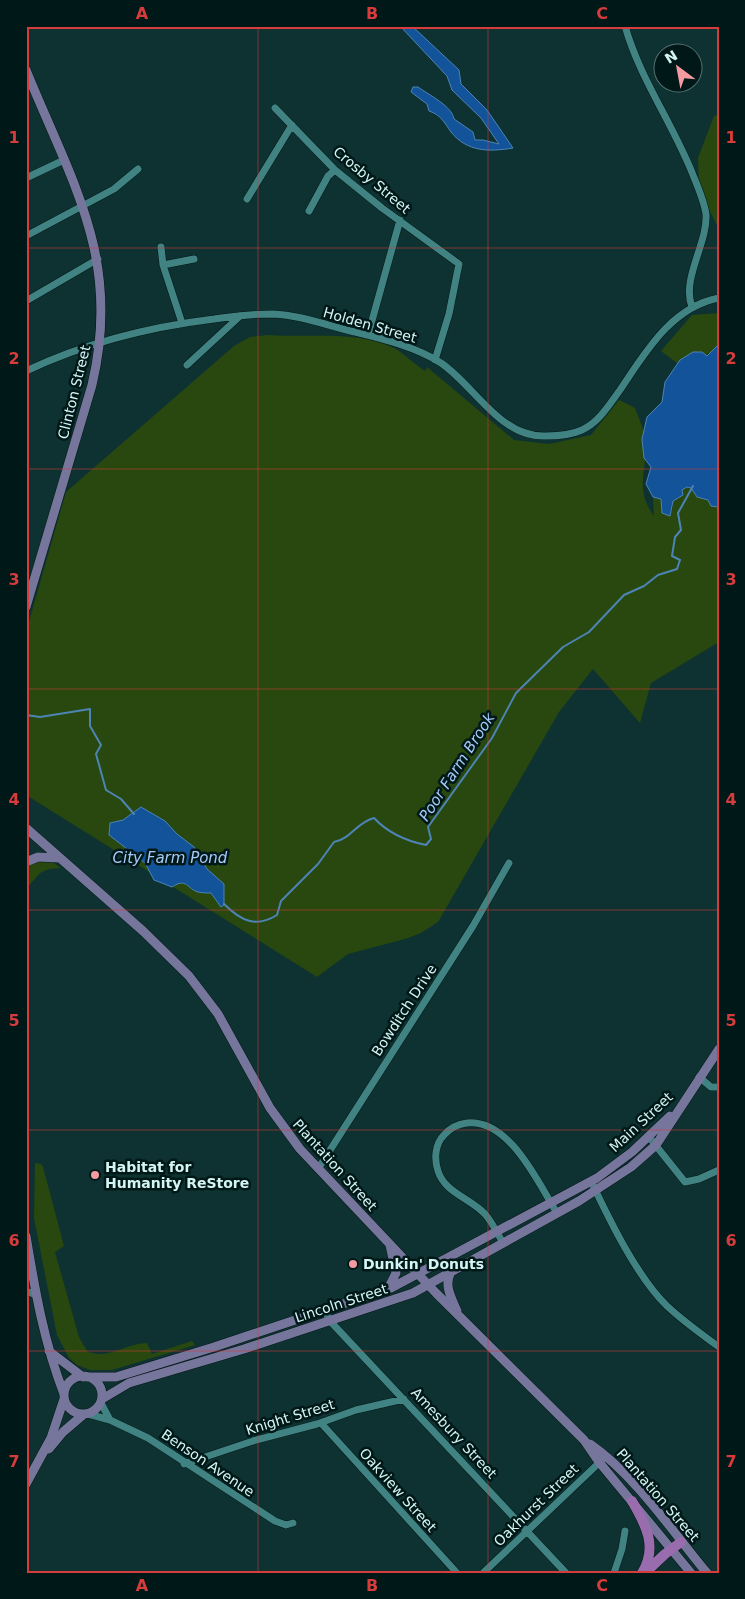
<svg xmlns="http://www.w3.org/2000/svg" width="745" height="1599" font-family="'DejaVu Sans',sans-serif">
<rect width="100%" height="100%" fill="#0e3231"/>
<!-- green -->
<path fill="#28480f" d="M719,114V229L699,190L698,158L714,116Z
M719,313V349L681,366L661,351L692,315Z
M269,335C310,338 357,330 394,348C405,354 414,364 425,371L427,367L514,440L549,444L591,435L619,400L635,408C639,419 646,433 646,445C646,474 635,490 654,516L653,497L661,499L672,512L673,501L683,495L682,490L687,487L691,488L697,497L708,500L711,506L719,507V642L651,683L640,723L593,669L559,712L438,922L421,933L405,939L348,954L317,977L26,795V632L66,492L234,346L250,337Z
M49,860L61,868L49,869L40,873L26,889V866L35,861Z
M35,1163L41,1164L43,1167L64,1246L55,1252L79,1337L87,1351C107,1361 126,1343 147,1343L152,1354L192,1341L195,1345L112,1370H90L77,1365L69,1358L57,1335L34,1218Z"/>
<!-- water -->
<path fill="#135399" stroke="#4d84b5" d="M400,26H412L459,70L461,84L487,110L513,148C489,152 467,152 451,132C444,122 441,115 429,111L427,104L411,92L413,87H418C429,95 452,106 454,119L473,132L475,140H483L499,144L481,118L452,90L447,76Z
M719,344V507L711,506L708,500L697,497L691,488L687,487L682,490L683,495L673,501L670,516L662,513L661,499L653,497L646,484L651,467L644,458L642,439L647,417L662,402L665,382L680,360L693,352H702L707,356Z
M141,807L165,821L177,834L194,847L207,869L224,884V905L221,907L211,893C207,893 202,893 198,892C187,889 187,877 172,887L154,880L145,863L109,835L110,823L123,820Z"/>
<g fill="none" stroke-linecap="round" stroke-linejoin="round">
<!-- stream -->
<path stroke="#4d84b5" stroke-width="2" d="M26,715L40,717L90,709V726L101,745L96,754L106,790L121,799L134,814
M224,904C241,921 256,928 277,915L281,901L318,864L334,842C351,839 357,822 374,818C388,833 406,841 426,845L431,839L428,827L492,738L516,693L563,647L589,632L624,595L644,586L658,575L677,569L680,560L672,556L675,537L681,530L678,513L693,486"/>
<defs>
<path id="minor" d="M625,26C640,79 673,124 693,175C698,187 704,201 706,214C708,243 681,279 692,307
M275,108L335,170L382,208L459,264L449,314L435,360
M26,178L64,160
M247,199L292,125
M309,211L328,176L335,170
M26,236L114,189L138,169
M161,247L163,265L182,323
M163,265L194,259
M26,301L98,259
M368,335L400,220
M187,365L240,316
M26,371C85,343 149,327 214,319C234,316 253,314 273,314C300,315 329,326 355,332C384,339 416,347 441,363C475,386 500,438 546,436C558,436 571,435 582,430C599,422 609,405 620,390C645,353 671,307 719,298
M699,1077L711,1087H719
M649,1137L685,1182L699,1179L719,1170
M318,1169L473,926L509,863
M591,1181C609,1219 637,1277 667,1306C683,1321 701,1334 719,1347
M503,1243C498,1234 492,1222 485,1214C470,1198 445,1193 438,1171C434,1159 435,1144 444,1135C450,1128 459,1124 467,1123C510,1119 538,1183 557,1213
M26,1291L36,1295
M325,1311L330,1321L566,1573
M88,1414L110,1420L101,1403
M110,1420L148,1438L275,1521L286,1525L293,1523
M321,1423L457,1573
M184,1464L253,1441L317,1424L356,1410L404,1399
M483,1573L602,1460
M614,1573L622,1549L625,1531"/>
<path id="major" d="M26,70C72,183 122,259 92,385L26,607
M26,828L143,931L189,976L218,1014L270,1108L300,1149L436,1293L584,1440L599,1462L691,1573
M26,862L38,857L58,858
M26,1236C35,1290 44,1343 64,1394
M450,1274C444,1286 452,1299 457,1311
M388,1289L396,1273L390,1245
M49,1351L83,1377
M64 1395a19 19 0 1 1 38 0a19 19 0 1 1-38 0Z
M87,1377H116L214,1347L391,1288L597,1178L632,1152L670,1116
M102,1399L129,1383L244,1349L413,1293L579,1201L631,1167L656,1145L719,1049
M590,1444C635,1475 672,1531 707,1573
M49,1449L63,1432L84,1414
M26,1484L51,1438L64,1399"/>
<path id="highway" d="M632,1501C646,1525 658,1547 642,1573
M646,1572L665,1554L681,1542"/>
</defs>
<!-- minor casing -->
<use href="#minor" stroke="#041817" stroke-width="8"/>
<!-- major casing -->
<use href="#major" stroke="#041817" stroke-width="10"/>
<!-- highway casing -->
<use href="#highway" stroke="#041817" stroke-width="11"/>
<!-- minor -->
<use href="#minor" stroke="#418282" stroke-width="7"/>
<!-- major -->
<use href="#major" stroke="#76759c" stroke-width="9"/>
<!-- highway -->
<use href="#highway" stroke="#996cae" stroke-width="10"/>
</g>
<!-- grid -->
<path fill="none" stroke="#d63c3c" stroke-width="1" stroke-opacity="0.55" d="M258,26V1573M488,26V1573M26,248H719M26,469H719M26,689H719M26,910H719M26,1130H719M26,1351H719"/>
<!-- markers -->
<g fill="#f49aa1" stroke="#001818" stroke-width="2">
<circle cx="95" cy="1175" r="5"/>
<circle cx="353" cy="1264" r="5"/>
</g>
<g text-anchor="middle" stroke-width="5" stroke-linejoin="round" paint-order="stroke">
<!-- street labels -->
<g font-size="14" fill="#d5f5f5" stroke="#001818">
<text transform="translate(372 180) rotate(40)" y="5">Crosby Street</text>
<text transform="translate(370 325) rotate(16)" y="5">Holden Street</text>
<text transform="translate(74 392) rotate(-76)" y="5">Clinton Street</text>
<text transform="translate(404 1010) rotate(-57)" y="5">Bowditch Drive</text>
<text transform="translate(641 1122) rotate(-43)" y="5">Main Street</text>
<text transform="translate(335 1165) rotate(48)" y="5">Plantation Street</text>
<text transform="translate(341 1303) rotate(-18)" y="5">Lincoln Street</text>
<text transform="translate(290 1417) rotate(-17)" y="5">Knight Street</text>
<text transform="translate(454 1433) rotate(47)" y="5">Amesbury Street</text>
<text transform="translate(208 1463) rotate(34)" y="5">Benson Avenue</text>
<text transform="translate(398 1490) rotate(48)" y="5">Oakview Street</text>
<text transform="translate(658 1495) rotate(49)" y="5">Plantation Street</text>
<text transform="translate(536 1505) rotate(-44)" y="5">Oakhurst Street</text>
</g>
<!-- poi labels -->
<g font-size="14" font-weight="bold" fill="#d5f5f5" stroke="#001818" text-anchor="start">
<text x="105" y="1172">Habitat for<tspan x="105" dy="16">Humanity ReStore</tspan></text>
<text x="363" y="1269">Dunkin' Donuts</text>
</g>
<!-- water labels -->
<g font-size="15" font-style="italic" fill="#a6cbfa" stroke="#001818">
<text transform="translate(457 767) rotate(-57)" y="5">Poor Farm Brook</text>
<text x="170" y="863">City Farm Pond</text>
</g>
</g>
<!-- border -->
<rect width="745" height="1599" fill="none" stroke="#001818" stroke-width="55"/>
<!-- north arrow -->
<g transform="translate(678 68) rotate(328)"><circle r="24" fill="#001818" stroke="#557070"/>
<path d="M0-4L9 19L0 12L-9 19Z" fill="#f49aa1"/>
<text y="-8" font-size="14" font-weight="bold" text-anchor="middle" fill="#d5f5f5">N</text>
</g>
<rect x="28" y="28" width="690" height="1544" fill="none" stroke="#d63c3c" stroke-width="2"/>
<g font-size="16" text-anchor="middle" font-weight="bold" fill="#d63c3c">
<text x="142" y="19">A</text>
<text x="372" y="19">B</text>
<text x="602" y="19">C</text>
<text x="14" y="143">1</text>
<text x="731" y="143">1</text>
<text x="14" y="364">2</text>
<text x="731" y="364">2</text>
<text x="14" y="585">3</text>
<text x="731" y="585">3</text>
<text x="14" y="805">4</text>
<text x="731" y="805">4</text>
<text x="14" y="1026">5</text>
<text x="731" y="1026">5</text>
<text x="14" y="1246">6</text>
<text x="731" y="1246">6</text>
<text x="14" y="1467">7</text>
<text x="731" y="1467">7</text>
<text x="142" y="1591">A</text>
<text x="372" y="1591">B</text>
<text x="602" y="1591">C</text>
</g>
</svg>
